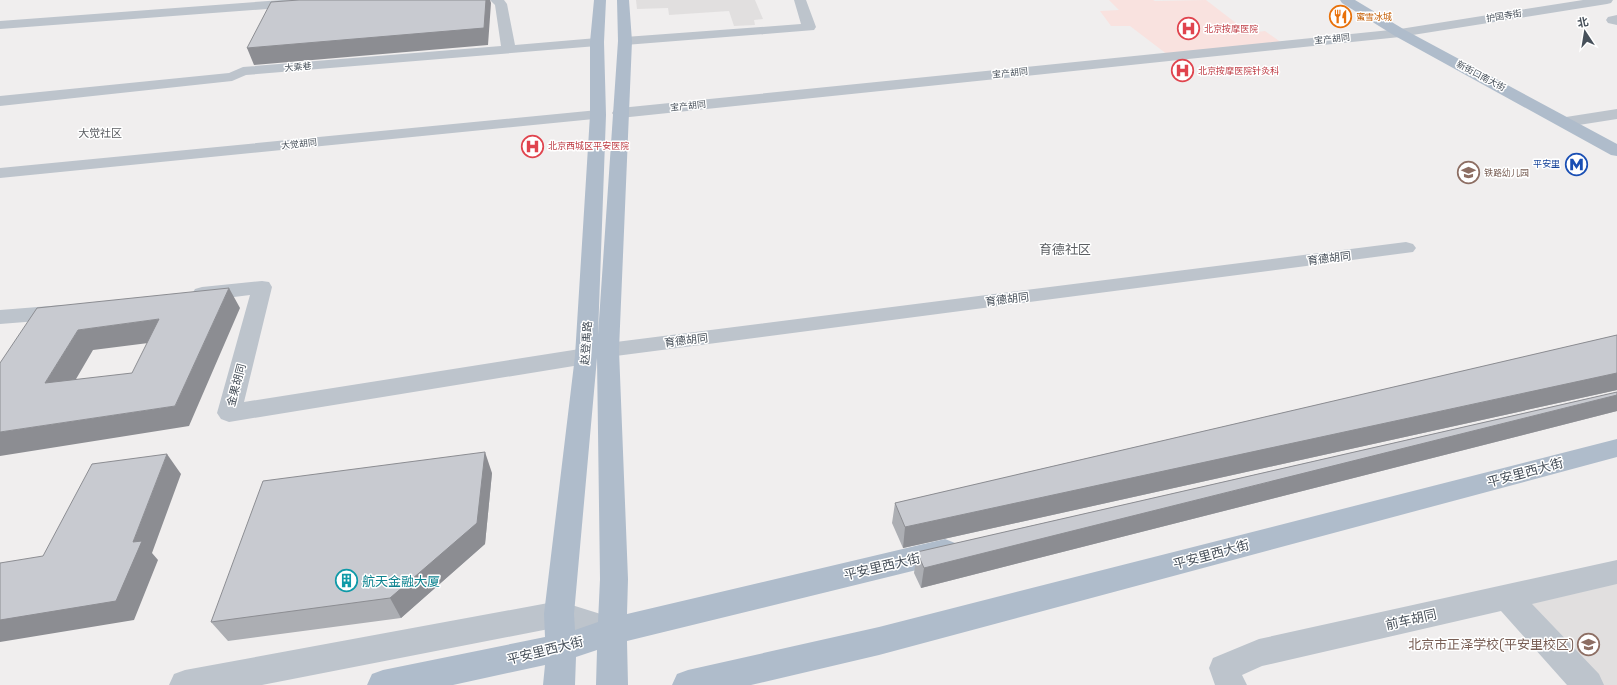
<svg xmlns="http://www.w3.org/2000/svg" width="1617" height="685" font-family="'Space Grotesk','Noto Sans SC',sans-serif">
<rect width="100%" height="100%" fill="#f0eeee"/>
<!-- education -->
<path fill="#e1dfdf" d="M636,0H755L763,19L754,20L755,25L734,26L729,11L669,15L668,8L637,9Z
M1617,581V685H1599L1524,602Z"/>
<!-- medical -->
<path fill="#f9e2df" d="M1109,0H1153L1155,1L1206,0L1249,33L1265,31L1282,43L1168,55L1130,26H1111L1100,11L1119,10Z"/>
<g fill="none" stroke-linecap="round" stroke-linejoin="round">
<!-- minor -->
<path fill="#bdc4cc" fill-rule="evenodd" d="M282,0H339L337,3L333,4L0,29V21Z
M490,0H504L507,4L515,45L597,38L602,39L604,42L602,45L597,46L246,75L232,81L0,106V96L229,73L243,67L501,46L495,5Z
M794,0H806L816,27L814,30L625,45L620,44L618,41L620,38L625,37L801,24Z
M1583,0H1613L1611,3L1607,4L1400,37L620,118L614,116L612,113L614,110L620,108L1400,29Z
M1617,15V25L1608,23L1606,20L1608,17Z
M1617,109V119L1566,127L1560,125L1558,122L1560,119L1566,117Z
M598,110L604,112L606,115L604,118L0,178V168Z
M1406,242L1413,244L1416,248L1413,252L608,357L600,355L597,350L600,345L608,343Z
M262,281L269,282L272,287L244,402L586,348L594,351L597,356L594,361L586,364L229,422L221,419L217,413L250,295L202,301L195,299L192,294L195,289L202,287Z
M63,305L70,307L74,312L70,317L63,319L0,324V310Z
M1617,560V584L1532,604L1599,674L1604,685H1567L1501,611L1262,666L1242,675L1247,685H1215L1209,668L1213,658L1259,639Z
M559,601L623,621L627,631L623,641L612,645L559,627L262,685H169L174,674L185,670Z"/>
<!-- major -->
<path fill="#afbccb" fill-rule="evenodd" d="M594,0H606L604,42L606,115L598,335L618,41L617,0H629L632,41L619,350L628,579L627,614L945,539L955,543L959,551L955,559L945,563L627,641L628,685H596L597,650L576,657L575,685H543L545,665L453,685H367L372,674L383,670L545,637L544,614L575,356L590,115V42ZM597,358L600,579L598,622L575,630L574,614Z
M1340,0H1355L1405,30L1617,144V156L1611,155L1395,36L1342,3Z
M1617,439V457L879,655L751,685H672L677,674L688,670L879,627Z"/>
</g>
<!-- wall -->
<path fill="#acaeb3" d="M1617,335V390L903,548L892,523L895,503Z
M1617,392V411L921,588L914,573L917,552Z
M492,473L485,544L401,618L228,641L211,622Z"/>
<!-- shaded-wall -->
<path fill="#8c8d92" d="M486,0H490L491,3L488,45L254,65L247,48Z
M229,288L240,308L189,426L0,456V432L175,406Z
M159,319L172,340L93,350L62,403L45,383L78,330Z
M1617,373V390L903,548L905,527Z
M1617,395V411L921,588L924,568Z
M485,452L492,473L485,544L401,618L390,598Z
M167,454L181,474L152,553L158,560L134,620L0,642V620L133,542Z"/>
<!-- building -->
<path fill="#c8cad0" stroke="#8c8d92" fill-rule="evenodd" d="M299,0H486L484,28L247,48L271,2Z
M229,288L175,406L0,432V363L37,308ZM159,319L132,373L45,383L78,330Z
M1617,335V373L905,527L895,503Z
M1617,392V395L924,568L917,552Z
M485,452L477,523L390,598L211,622L263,481Z
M167,454L133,542L142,541L116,601L0,620V563L43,556L92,464Z"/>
<!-- icons -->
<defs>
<symbol id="restaurant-ring" viewBox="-11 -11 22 22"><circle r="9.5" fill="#fff" stroke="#e8710a" stroke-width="1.5"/><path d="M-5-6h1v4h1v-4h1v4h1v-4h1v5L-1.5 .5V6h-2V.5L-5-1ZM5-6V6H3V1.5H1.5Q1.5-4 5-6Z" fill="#e8710a"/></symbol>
<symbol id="hospital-ring" viewBox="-11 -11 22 22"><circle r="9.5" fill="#fff" stroke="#e0444e" stroke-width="1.5"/><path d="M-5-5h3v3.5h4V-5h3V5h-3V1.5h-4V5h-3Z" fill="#e0444e"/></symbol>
<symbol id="metro-ring" viewBox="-11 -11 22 22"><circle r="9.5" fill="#fff" stroke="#1a4fb4" stroke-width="1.5"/><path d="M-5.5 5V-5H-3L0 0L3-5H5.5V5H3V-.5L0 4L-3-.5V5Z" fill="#1a4fb4"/></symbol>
<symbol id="school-ring" viewBox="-11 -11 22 22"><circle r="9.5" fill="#fff" stroke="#8d6e63" stroke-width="1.5"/><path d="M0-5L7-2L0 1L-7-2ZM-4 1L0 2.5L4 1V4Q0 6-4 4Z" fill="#8d6e63"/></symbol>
<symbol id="building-ring" viewBox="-11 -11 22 22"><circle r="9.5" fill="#fff" stroke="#0f9aa8" stroke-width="1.5"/><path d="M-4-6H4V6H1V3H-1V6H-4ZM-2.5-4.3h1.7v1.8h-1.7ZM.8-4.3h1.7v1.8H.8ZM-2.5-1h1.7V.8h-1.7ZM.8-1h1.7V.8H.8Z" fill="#0f9aa8"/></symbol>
</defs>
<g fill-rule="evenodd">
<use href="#restaurant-ring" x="1328" y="4" width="25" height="25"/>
<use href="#hospital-ring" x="1176" y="16" width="25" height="25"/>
<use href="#hospital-ring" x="1170" y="58" width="25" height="25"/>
<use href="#hospital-ring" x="520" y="134" width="25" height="25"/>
<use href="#metro-ring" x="1564" y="152" width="25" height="25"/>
<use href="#school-ring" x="1456" y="160" width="25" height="25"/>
<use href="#building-ring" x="334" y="568" width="25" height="25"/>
<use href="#school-ring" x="1576" y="632" width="25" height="25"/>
</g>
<g text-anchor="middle" stroke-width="3" stroke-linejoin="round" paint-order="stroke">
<!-- far-street labels -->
<g font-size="9" fill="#47505a" stroke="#fff">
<text transform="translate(1504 16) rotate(-9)" y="3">护国寺街</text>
<text transform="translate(1332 39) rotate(-6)" y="3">宝产胡同</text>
<text transform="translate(298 67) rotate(-5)" y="3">大乘巷</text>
<text transform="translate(1010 73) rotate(-6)" y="3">宝产胡同</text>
<text transform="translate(1481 76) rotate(28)" y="3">新街口南大街</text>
<text transform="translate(688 106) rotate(-6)" y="3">宝产胡同</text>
<text transform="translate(299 144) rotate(-6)" y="3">大觉胡同</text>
</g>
<!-- far-food labels -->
<g font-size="9" fill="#c56008" stroke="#fff" text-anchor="start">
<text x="1356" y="20">蜜雪冰城</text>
</g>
<!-- far-health labels -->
<g font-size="9" fill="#be3a42" stroke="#fff" text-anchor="start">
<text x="1204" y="32">北京按摩医院</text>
<text x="1198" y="74">北京按摩医院针灸科</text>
<text x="548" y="149">北京西城区平安医院</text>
</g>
<!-- far-transit labels -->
<g font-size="9" fill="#164399" stroke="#fff" text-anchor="end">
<text x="1560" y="167">平安里</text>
</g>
<!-- far-education labels -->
<g font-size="9" fill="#785e54" stroke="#fff" text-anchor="start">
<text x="1484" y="176">铁路幼儿园</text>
</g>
<!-- far-quarter labels -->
<g font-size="11" fill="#5b5e62" stroke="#fff">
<text x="100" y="137">大觉社区</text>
</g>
<!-- street labels -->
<g font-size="11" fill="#47505a" stroke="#fff">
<text transform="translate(1329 258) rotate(-7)" y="4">育德胡同</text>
<text transform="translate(1007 299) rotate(-7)" y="4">育德胡同</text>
<text transform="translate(686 340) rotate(-7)" y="4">育德胡同</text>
<text transform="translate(586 343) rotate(-86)" y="4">赵登禹路</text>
<text transform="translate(236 385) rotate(-75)" y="4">金果胡同</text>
</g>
<!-- quarter labels -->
<g font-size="13" fill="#5b5e62" stroke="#fff">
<text x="1065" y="254">育德社区</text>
</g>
<!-- near-street labels -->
<g font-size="13" fill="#47505a" stroke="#fff">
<text transform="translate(1525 472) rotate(-15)" y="5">平安里西大街</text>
<text transform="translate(1211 554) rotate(-15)" y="5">平安里西大街</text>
<text transform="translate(882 566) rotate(-13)" y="5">平安里西大街</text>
<text transform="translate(1411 619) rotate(-13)" y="5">前车胡同</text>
<text transform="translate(545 650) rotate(-14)" y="5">平安里西大街</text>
</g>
<!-- near-culture labels -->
<g font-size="13" fill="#0d838f" stroke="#fff" text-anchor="start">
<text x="362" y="586">航天金融大厦</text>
</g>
<!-- near-education labels -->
<g font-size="13" fill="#785e54" stroke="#fff" text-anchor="end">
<text x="1574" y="649">北京市正泽学校(平安里校区)</text>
</g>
</g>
<!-- north arrow -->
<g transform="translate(1585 32) rotate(348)" stroke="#ffffff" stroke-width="3" paint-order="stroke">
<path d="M0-3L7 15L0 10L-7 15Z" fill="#47505a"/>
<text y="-6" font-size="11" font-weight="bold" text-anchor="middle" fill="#47505a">北</text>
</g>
</svg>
